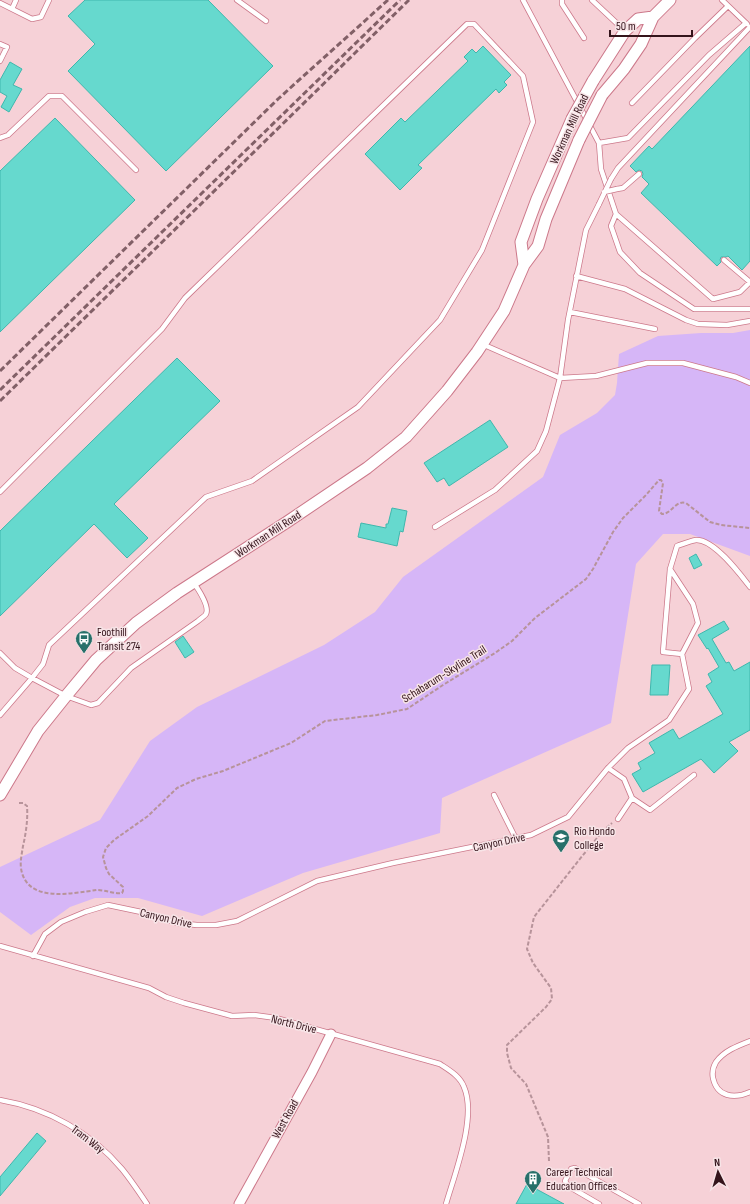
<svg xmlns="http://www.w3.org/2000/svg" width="750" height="1204" font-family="'Sofia Sans Condensed',sans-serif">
<rect width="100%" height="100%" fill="#f6d1d7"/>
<!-- green -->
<path fill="#d6b6f7" d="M750,330V556L690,534H663L636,564L611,723L442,798L440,833L303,873L202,916L138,898H95L70,907L31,935L0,912V867L100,820L150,741L197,707L324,645L375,612L403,577L543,477L560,435L597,413L615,395L617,383L619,354L658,336L701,333H733Z"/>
<!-- building -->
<path fill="#66d9ce" stroke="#3fb7ad" d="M85,0H208L273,66L166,171L68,71L95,44L68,16Z
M483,46L511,75L504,82L507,85L499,93L496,89L418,165L422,168L400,190L365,154L401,118L405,122L468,61L464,57L472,49L476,53Z
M750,46V261L742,270L728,256L726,257H721L720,260L721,262L717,266L641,193L649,184L642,177L643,174L642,171L639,170L636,172L630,166L649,146L652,149Z
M10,62L22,69L13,85L22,89L9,112L1,107L7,96L0,92V80Z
M55,118L135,200L0,332V171Z
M177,358L220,401L114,504L148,538L127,558L94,524L0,616V531Z
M490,420L508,447L449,486L444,478L437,482L424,463Z
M392,508L407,511L403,532L400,531L397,546L358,537L361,523L386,528V524H388Z
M696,554L702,565L694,569L689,558Z
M724,621L729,629L712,639L726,663L729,662L734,671L750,662V730L729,742L738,751L714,773L701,759L643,792L632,774L641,769L638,763L655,753L649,743L673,729L679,739L723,714L706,686L712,682L708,674L719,667L708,648L707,649L698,635Z
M183,636L194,652L185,658L175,642Z
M652,665H670L668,695H650Z
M37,1133L46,1141L0,1196V1177Z
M527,1184L564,1204H516Z"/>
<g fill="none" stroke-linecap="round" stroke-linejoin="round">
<defs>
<path id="service" d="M237,0L266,21
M523,0L599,143L601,169L616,214L713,299L740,292L750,282
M562,0V4L584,38
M592,0L625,31
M722,0L747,24
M0,3L32,19L41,17L49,0
M12,9L16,0
M0,44L7,47L0,61
M632,103L695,38L728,6
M0,138L8,135L49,96H62L136,170
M599,143L628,138L709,55L746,23
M611,179L618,168L750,27
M617,189L623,188L639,174
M616,214L611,226L620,252L640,273L694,309H750
M724,260L750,282
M576,276L625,289L686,320L698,324L727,325L750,321
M570,312L655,329
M482,344L560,378L596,376L647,363H683L736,377L750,383
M0,492L162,329L185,298L467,24H474L523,76L533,122L482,250L440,320L358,407L252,481L206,497L49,645L43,664L32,678L0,715
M435,527L495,490L537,451L546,431L560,378L568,320L586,230L599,204
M0,653L15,668L32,678L66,696L91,705L98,703L131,668L198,621C200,619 205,616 206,614C210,606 198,589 194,583
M682,654L663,652L670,569L677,546C683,544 690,541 696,540C714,539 740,574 750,587
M608,768L624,779L632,798L618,819
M494,795L516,839
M632,798L650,810L694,775
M0,946L149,988L166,997L184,1003L232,1016L254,1015L276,1018L440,1064C449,1070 460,1076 464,1087C477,1117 455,1173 446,1204
M33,956L45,934L61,922L85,912L108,905L146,913L177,923L197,925H216L237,921L317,881L393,863L531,835L568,817L608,768L628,748L669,720L689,689L682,654L698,623L693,604L670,569
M750,1041C737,1046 724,1051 716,1062C713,1067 712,1073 713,1078C717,1097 734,1099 750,1092
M0,1100C47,1108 92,1133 122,1169C131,1180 139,1192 147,1204
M599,1204L568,1186L565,1181L571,1169L575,1168L639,1204"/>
<path id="minor" d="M239,1204L312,1072L331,1034"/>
<path id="tertiary" d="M593,81L625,31L638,19L653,17
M602,95L624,69L641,44L653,17L670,0
M524,265L521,242L537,199L572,119
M0,795L38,731L66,696L96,660L136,623L177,593L287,522L367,468L406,437L447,391L477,352L504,311L524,265L538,246L546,219L579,140"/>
</defs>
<!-- service casing -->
<use href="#service" stroke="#cc788a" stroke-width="6"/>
<!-- minor casing -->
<use href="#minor" stroke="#cc788a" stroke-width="11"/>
<!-- tertiary casing -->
<use href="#tertiary" stroke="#cc788a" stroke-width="13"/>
<!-- path -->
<path stroke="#b7939a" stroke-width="2" stroke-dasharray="4 2" stroke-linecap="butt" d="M19,803H23L27,806C28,819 26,833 23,846C22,853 20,861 21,868C26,904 73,893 97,890C106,890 114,894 122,893L123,891V887L109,874L106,868L103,857L106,848L114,840L148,816L177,788L196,779L223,771L291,743L325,721L377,715L407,709L443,685L495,653L512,641L535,618L586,579L593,569L613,532L623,518L646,495L659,480H661L663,483L659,511L662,514C672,514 675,500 686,503L710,522L721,525L750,528
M549,1161L548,1137L526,1084L511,1068L507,1053V1045L546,1007L552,999L551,988L533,963L527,949L534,917L579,860L602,832L612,823"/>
<!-- service -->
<use href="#service" stroke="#fff" stroke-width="4.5"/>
<!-- minor -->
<use href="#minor" stroke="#fff" stroke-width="9"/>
<!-- tertiary -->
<use href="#tertiary" stroke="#fff" stroke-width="11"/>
<!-- rail -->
<path stroke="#826067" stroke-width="3" stroke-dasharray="6 3" stroke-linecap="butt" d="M0,371L278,99L388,0
M0,390L400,0
M0,401L409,0"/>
<defs>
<path id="service-bridge" d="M604,192L617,189
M599,204L611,179"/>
<path id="tertiary-bridge" d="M572,119L593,81
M579,140L602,95"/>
</defs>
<!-- service-bridge casing -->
<use href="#service-bridge" stroke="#cc788a" stroke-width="6" stroke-linecap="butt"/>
<!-- tertiary-bridge casing -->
<use href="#tertiary-bridge" stroke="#cc788a" stroke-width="13" stroke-linecap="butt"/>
<!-- service-bridge -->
<use href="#service-bridge" stroke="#fff" stroke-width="4.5"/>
<!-- tertiary-bridge -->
<use href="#tertiary-bridge" stroke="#fff" stroke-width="11"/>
</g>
<!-- icons -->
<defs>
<symbol id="bus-pin" viewBox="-11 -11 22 30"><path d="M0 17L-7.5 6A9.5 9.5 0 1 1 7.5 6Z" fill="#27706a" stroke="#f7e4e7"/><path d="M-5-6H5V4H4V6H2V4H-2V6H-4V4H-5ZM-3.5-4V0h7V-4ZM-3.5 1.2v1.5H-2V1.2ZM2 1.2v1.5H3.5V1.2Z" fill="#fff"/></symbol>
<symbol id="university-pin" viewBox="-11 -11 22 30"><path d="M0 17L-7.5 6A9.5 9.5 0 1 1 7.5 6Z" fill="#27706a" stroke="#f7e4e7"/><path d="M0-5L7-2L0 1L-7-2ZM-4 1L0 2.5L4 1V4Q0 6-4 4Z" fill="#fff"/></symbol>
<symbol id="building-pin" viewBox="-11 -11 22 30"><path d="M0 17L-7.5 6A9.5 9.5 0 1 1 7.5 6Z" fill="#27706a" stroke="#f7e4e7"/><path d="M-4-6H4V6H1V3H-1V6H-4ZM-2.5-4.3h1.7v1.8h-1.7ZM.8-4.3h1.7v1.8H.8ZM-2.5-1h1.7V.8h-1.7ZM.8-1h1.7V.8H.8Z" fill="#fff"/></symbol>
</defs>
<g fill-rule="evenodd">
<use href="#bus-pin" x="74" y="629" width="20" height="27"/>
<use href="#university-pin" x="551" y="828" width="20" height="27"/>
<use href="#building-pin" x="523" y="1169" width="20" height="27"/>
</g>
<g text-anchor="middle" stroke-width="3" stroke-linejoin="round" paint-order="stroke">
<!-- street labels -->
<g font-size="12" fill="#34141b" stroke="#f7e4e7">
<text transform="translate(569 129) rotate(-65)" y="4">Workman Mill Road</text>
<text transform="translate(268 534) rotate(-33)" y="4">Workman Mill Road</text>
<text transform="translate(444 674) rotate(-32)" y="4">Schabarum-Skyline Trail</text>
<text transform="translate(499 842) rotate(-12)" y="4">Canyon Drive</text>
<text transform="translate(166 918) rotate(13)" y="4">Canyon Drive</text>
<text transform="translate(294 1024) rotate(14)" y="4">North Drive</text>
<text transform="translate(285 1119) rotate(-61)" y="4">West Road</text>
<text transform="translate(88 1139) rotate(37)" y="4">Tram Way</text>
</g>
<!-- poi labels -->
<g font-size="12" fill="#34141b" stroke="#f7e4e7" text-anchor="start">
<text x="97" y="636">Foothill<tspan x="97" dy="14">Transit 274</tspan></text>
<text x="574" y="835">Rio Hondo<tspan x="574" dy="14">College</tspan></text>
<text x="546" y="1176">Career Technical<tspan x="546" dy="14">Education Offices</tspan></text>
</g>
</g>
<!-- north arrow -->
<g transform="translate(718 1172) rotate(355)" stroke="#f7e4e7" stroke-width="3" paint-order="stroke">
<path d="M0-3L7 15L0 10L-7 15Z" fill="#34141b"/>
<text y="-6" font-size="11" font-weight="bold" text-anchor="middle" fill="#34141b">N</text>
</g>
<!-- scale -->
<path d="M610 30v6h82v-6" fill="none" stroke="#34141b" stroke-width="2"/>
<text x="616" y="30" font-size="12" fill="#34141b" stroke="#f7e4e7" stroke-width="3" paint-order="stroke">50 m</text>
</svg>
